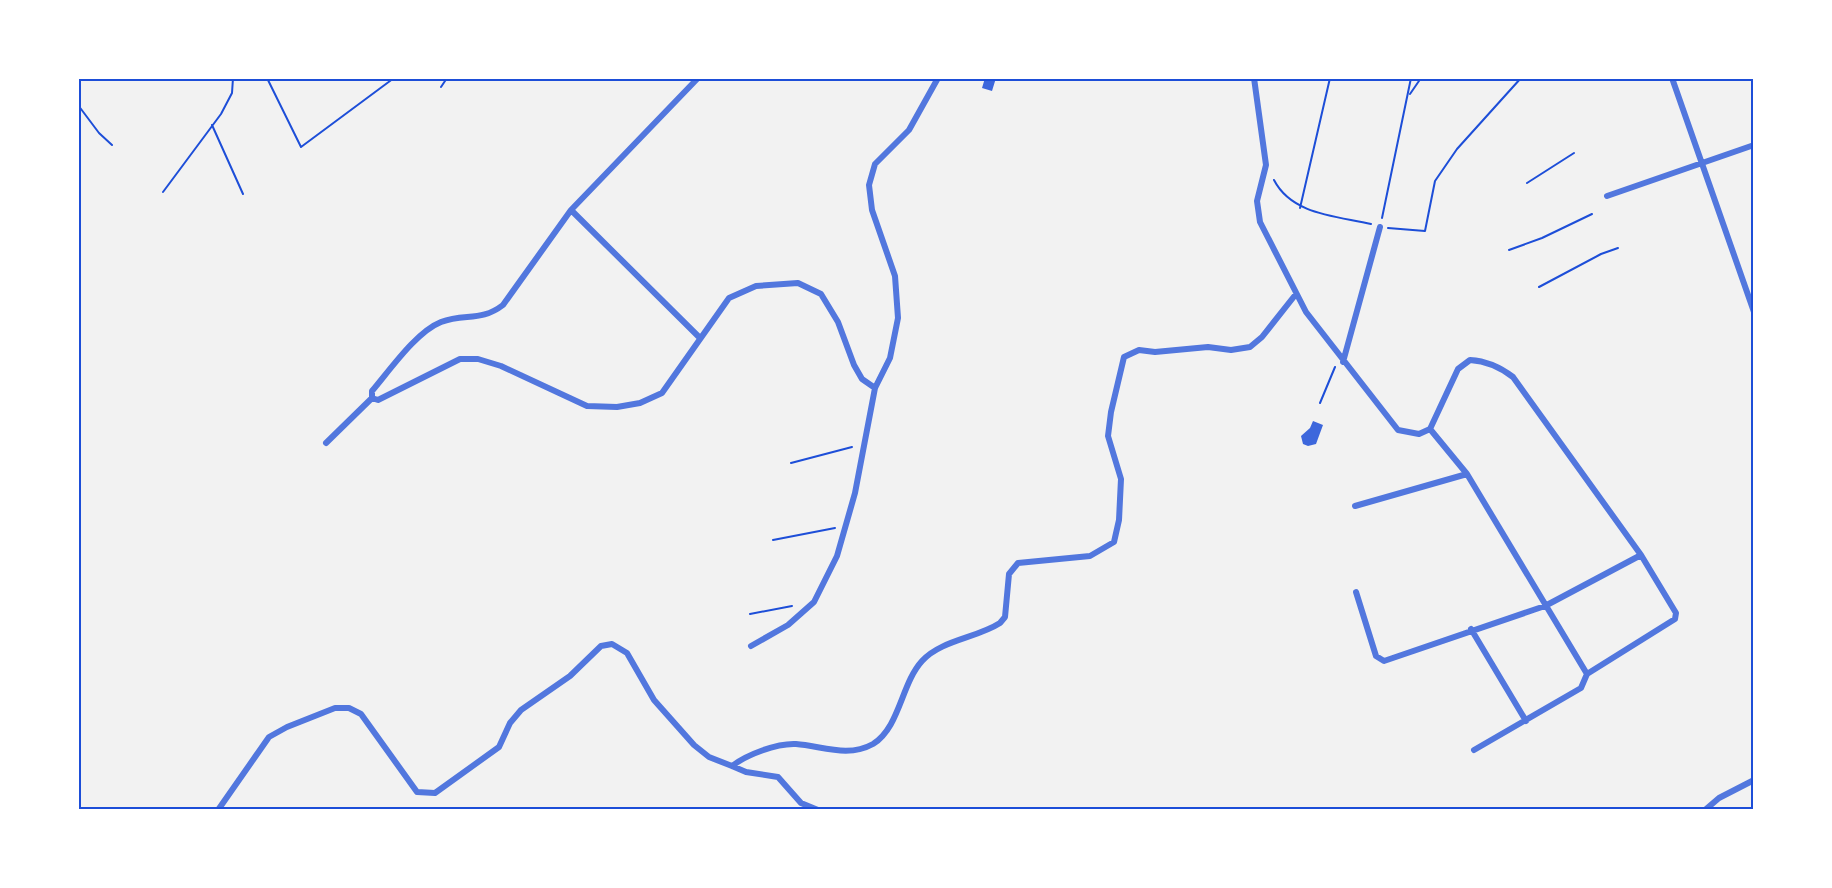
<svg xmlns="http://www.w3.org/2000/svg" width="1832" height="888" font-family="Ubuntu,sans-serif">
<rect width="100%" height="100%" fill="#f2f2f2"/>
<!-- building -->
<path fill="#3d67dc" d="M985,78H996L992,91L982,88Z
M1313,421L1323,425L1316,444L1308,446L1303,444L1301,436L1310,428Z"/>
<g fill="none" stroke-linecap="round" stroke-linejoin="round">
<!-- path -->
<path stroke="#1d4ed8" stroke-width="2" d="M267,78L301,147L394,78
M146,80L148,78
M441,87L447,78
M1410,94L1421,78
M78,105L99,133L112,145
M212,125L243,194
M1274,180C1292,215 1337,216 1371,224
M1527,183L1574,153
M163,192L221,114L232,93L233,78
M1300,208L1330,78
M1382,218L1411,78
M1388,228L1425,231L1435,181L1457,149L1521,78
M1509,250L1542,238L1592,214
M1539,287L1601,254L1618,248
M1320,403L1335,367
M791,463L852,447
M773,540L835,528
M750,614L792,606"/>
<!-- minor -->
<path stroke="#5277de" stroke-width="6" d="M1254,78L1266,165L1257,201L1260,222L1306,312L1398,430L1419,434L1430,429L1458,369L1470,360C1487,361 1500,367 1513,377L1641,555L1676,613L1675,619L1587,674
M1672,78L1754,312
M1607,196L1754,145
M571,210L700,338
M1343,362L1380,227
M372,398L378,400L460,359H478L501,366L587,406L617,407L640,403L662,393L729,298L756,286L798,283L821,294L838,322L854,365L862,379L875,388
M1430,429L1467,474L1587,674L1581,688L1474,750
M326,443L372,398V391C390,370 416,332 441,322C465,313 481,322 503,305L571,210L698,78
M1355,506L1467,474
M1356,592L1376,656L1384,661L1545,606L1641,555
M1471,629L1526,721
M751,646L788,625L814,602L837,556L855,493L875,388L890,358L898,318L895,276L872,210L869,185L875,164L909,130L938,78
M732,766C746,755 777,743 796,744C822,746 848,758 873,744C900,727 901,684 922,661C941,640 977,638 1000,623L1005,617L1009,574L1018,563L1090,556L1114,542L1119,520L1121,479L1108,436L1111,412L1124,357L1139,350L1155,352L1208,347L1231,350L1250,347L1262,337L1296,294
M218,810L269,737L287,727L335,708H349L361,714L417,792L435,793L499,747L510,723L521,710L570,676L601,646L612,644L627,653L654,700L694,745L709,757L732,766L746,772L778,777L801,803L818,810
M1705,810L1719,798L1754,780"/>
</g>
<!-- border -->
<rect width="1832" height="888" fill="none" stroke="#ffffff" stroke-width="159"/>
<rect x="80" y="80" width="1672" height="728" fill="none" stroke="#1d4ed8" stroke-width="2"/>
</svg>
